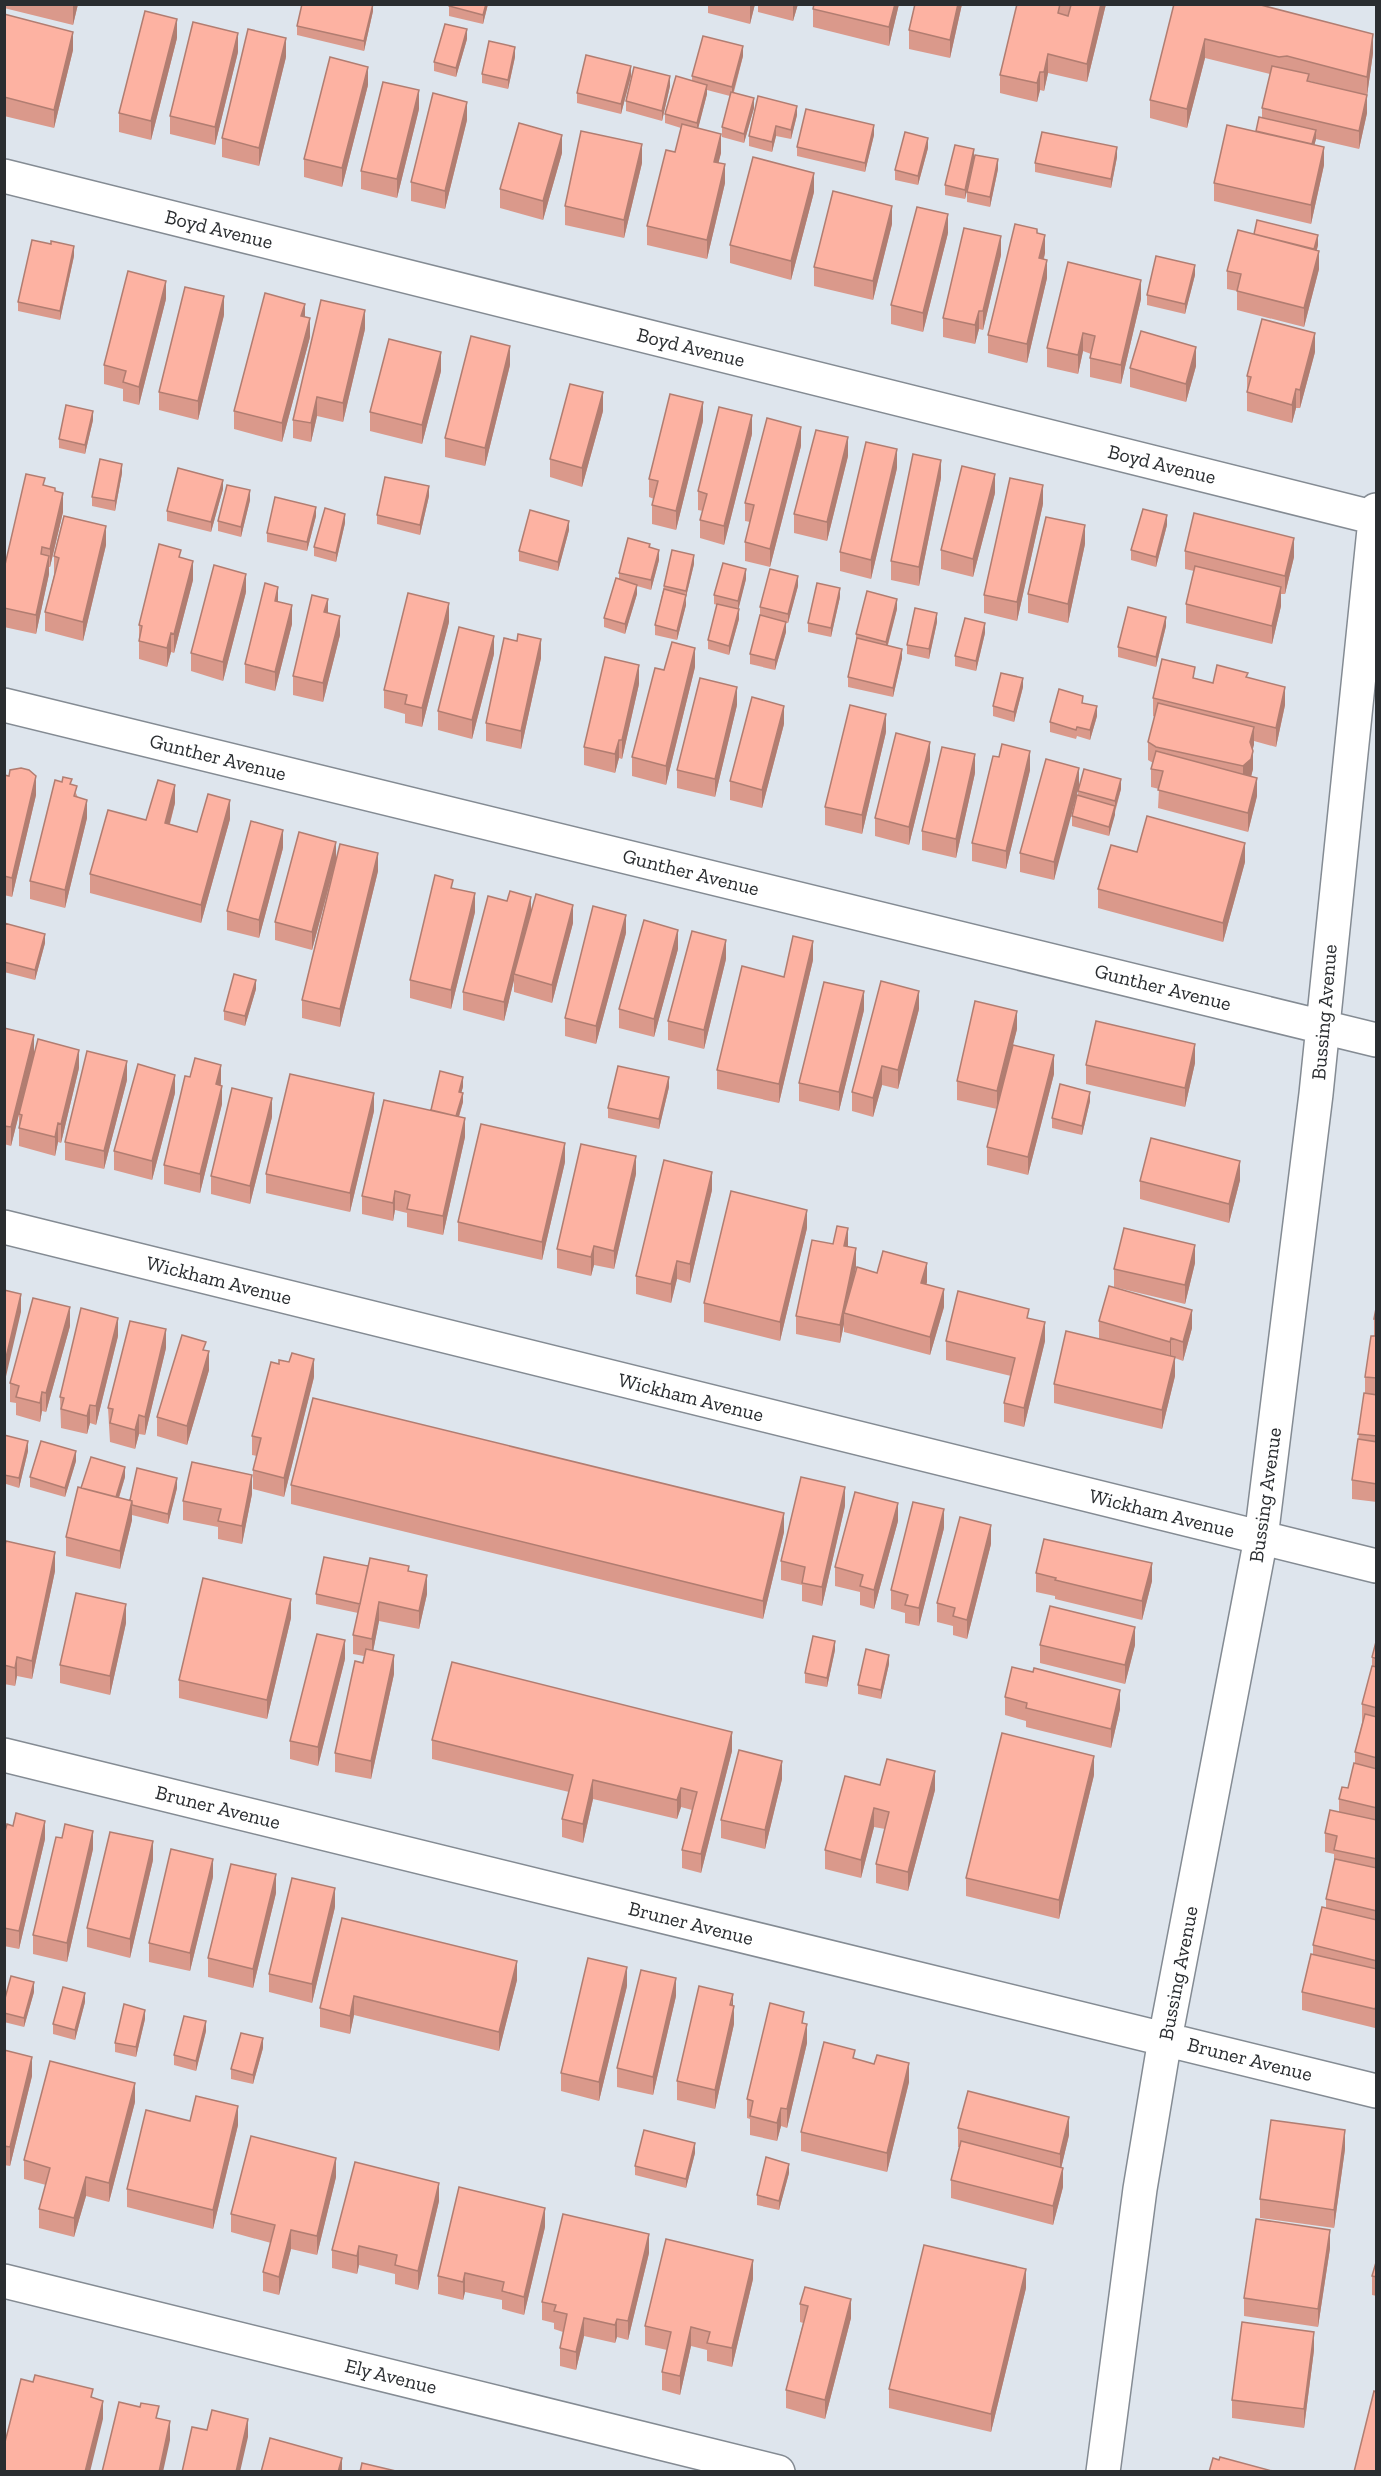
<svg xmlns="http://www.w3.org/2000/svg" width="1381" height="2476" font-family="'Zilla Slab',serif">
<rect width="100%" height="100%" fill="#dee5ed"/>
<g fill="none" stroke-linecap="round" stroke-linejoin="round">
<defs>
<path id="minor" d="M4,176L1376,518
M4,705L1376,1040
M4,1227L1376,1566
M4,1755L1376,2091
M4,2281L778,2472
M1103,2472L1140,2189L1165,2039L1261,1538L1316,1094L1376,510"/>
</defs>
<!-- minor casing -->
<use href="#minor" stroke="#848b93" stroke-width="36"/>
<!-- minor -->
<use href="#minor" stroke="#fff" stroke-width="33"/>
</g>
<!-- wall -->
<path fill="#da998b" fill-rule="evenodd" d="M4,4H78L73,25L4,8Z
M373,4V11L364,51L297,35V26Z
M449,4H488L483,24L449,16Z
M708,4H755L750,24L708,13Z
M758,4H798L793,21L758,12Z
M899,4L889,46L813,27V9Z
M915,4H962L950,58L909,49V30Z
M1017,4H1106L1087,82L1048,73L1044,91L1040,90L1037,102L1000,93V75Z
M1174,4L1373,53L1367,95V113L1359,149L1316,139L1314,145L1324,165L1311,224L1214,201V183L1256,131L1262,118V108L1270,74L1205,58L1187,128L1150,118V100ZM1309,81L1344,90L1309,82Z
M4,14L73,50L54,128L4,116Z
M177,38L151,140L119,132V113Z
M467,39L456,77L434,71V62Z
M238,52L215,145L170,134V116Z
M743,56L734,92L754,108L744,143L722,137V127L730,96L707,90V94L698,128L721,153L718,163L725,183L707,259L647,245V226L675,152L681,128L665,123V114L692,81V76Z
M286,57L259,166L222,157V138Z
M515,57L508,89L482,83V74Z
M631,76L621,114L577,103V93Z
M368,85L342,187L304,177V159Z
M670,86L662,121L626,111V101Z
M419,109L397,198L361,189V171Z
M797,115L791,139L776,136L772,152L749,146V136Z
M467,120L445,209L411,201V182Z
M874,135L865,172L797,156V147Z
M928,148L918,185L895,180V170Z
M562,153L543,220L500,208V189Z
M1117,157L1111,188L1035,172V163Z
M974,159L965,199L945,195V185Z
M642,163L624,238L565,225V206Z
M998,169L990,207L967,202V192Z
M814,192L791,280L730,263V245Z
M892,224L873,300L814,286V267Z
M948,233L923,332L891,324V305Z
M1037,233L1045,253L1044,259L1047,278L1027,363L988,353V335Z
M1254,234L1318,245L1317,250L1319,269L1304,327L1237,310V291L1227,289V271Z
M1001,255L983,330L979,329L975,344L943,337V318Z
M74,256L60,320L18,311V302Z
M1195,275L1185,314L1147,305V295Z
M166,299L139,405L123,401V389L104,384V365Z
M1141,299L1121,384L1090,377V358L1091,354L1083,351L1078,374L1047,367V348Z
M224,315L198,420L159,410V392Z
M365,329L343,422L317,416L311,442L293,438V420Z
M310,337L282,442L234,429V411Z
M1315,352L1300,408H1296L1292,423L1247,411V376Z
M510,365L485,466L445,457V438Z
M1196,366L1186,402L1130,387V368Z
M441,371L422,444L370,431V412Z
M603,411L582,487L550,477V459Z
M93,420L85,454L59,448V439Z
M703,421L676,530L652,524V505L654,499L649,497V479Z
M752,434L724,545L700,538V520L703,511L698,510V491Z
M801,446L770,567L745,561V542L750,522L745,521V503Z
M848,456L827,541L794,533V514Z
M897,468L871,579L840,571V552Z
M122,473L115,511L92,506V497Z
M941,478L919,586L891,580V561Z
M45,486L55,491L63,512L50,567H49V574L36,634L4,627V569Z
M223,489L211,532L167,521V511Z
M995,493L973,577L941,569V550Z
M429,496L420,535L377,524V515Z
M250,500L241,537L218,531V521Z
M1043,504L1017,621L984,613V595Z
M316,516L307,551L267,542V533Z
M345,523L336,562L314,556V547Z
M1167,525L1156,567L1131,560V550Z
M569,530L558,571L519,561V551Z
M1085,544L1068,623L1028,613V594Z
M106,545L83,641L45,631V612L54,575V556Z
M650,548L659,560L651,590L637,586V594L625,634L604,627V618L619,579V573Z
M1185,551L1294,557L1285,594H1281V606L1272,644L1186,623V604L1194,571L1185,569Z
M181,558L193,580L174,653L171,652L167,667L139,659V625Z
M694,564L686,597V605L677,640L655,635V625L664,586Z
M746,579L738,609L739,619L729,655L708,649V640L717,605L714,604V595Z
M798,586L788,623H786V632L775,670L750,664V654L760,616V607Z
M246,592L223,681L191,671V653Z
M840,597L831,637L808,632V623Z
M278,602L292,624L275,691L245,683V664Z
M897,609L888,645L902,658L893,697L848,687V677L856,643V634Z
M328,613L340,635L323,702L293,695V676Z
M449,622L422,727L405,723V714L384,708V690Z
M937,622L929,659L907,654V645Z
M1166,626L1156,667L1118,657V647Z
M985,633L976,671L955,666V656Z
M517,641L541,658L521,749L486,741V723Z
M494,654L472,739L438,730V711Z
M695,667L666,785L632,776V757L664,670Z
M1248,677L1285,705L1276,747L1254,741L1252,751L1253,769L1251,776L1257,796L1248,832L1158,808L1159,789L1151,787V769L1153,763L1148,760V742L1155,717L1153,716V698L1195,678L1213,683Z
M639,684L622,759L619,758L615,773L584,765V747Z
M1023,687L1014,722L993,716V706Z
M1083,703L1097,716L1090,740L1077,736L1076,739L1050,732V722Z
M737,705L715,797L677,788V770Z
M784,724L762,808L730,800V781Z
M886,732L862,834L825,825V807Z
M999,757L1030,770L1006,869L972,861V843Z
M930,760L909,845L875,836V818Z
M1079,768L1054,880L1020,872V853Z
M975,773L956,858L922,850V831Z
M4,775L36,795L12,897L4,895Z
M72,784L87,818L65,908L30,899V881Z
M1121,789L1109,836L1072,826V816L1078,795V791Z
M175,803L170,824L197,832L230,819L201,923L90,893V874L146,820Z
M283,848L259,938L227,930V911Z
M1137,852L1245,862L1223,942L1098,908V889Z
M336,859L378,871L340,1027L302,1018V1000L334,868L312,950L275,940V922Z
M453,888L475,912L451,1009L410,998V980Z
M531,912L573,923L552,1003L514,992V980L504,1021L463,1010V992Z
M4,923L45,943L35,980L4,972Z
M626,933L596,1044L565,1036V1018Z
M678,949L654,1037L619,1028V1009Z
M726,959L704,1049L668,1040V1021Z
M813,960L779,1103L717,1089V1070L784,977Z
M256,989L245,1026L224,1020V1011Z
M919,1009L898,1089L882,1085L873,1117L852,1111V1092Z
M864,1010L839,1111L799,1101V1083Z
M4,1028L34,1054L11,1146L4,1144Z
M1017,1029L1011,1051L1054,1074L1028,1175L987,1165V1147L997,1109L957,1100V1081Z
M1195,1063L1185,1107L1086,1084V1065Z
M79,1068L61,1143L58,1142L55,1156L19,1146V1114Z
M127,1080L104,1169L65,1160V1142Z
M221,1083L222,1104L200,1193L164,1184V1165Z
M463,1087L461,1092L463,1102L459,1117L465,1137L443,1235L407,1227V1213L395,1210L393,1221L362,1214V1196L431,1110Z
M669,1087L659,1129L608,1118V1108Z
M175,1093L152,1180L114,1170V1151Z
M1090,1101L1082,1135L1052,1128V1118Z
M374,1111L350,1212L266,1193V1174Z
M272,1117L250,1204L211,1194V1176Z
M565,1162L542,1260L458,1241V1222Z
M636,1174L614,1269L594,1265L591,1276L557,1268V1249Z
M1240,1180L1229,1223L1140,1199V1181Z
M712,1190L690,1283L677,1279L671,1303L636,1294V1276Z
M807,1228L780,1341L704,1322V1303Z
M848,1247L856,1267L853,1283L877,1273L927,1282L926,1284L944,1307L930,1355L844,1332V1324L840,1343L796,1334V1316Z
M1195,1263L1185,1304L1114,1287V1269Z
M1377,1303V1502L1352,1499V1480L1365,1393V1377L1374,1336V1319Z
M1029,1318L1045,1341L1024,1427L1004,1422V1403L1011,1376L946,1360V1341Z
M1099,1321L1192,1328L1183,1361L1175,1358V1376L1162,1429L1054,1403V1384L1099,1339Z
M70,1326L46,1412L42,1411L40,1422L16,1415V1403L10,1402V1383Z
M118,1336L96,1425L90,1423L87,1434L61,1428L60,1397Z
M166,1348L145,1435L139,1434L135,1449L110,1442L108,1408Z
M206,1351L209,1370L187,1445L157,1436V1417Z
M314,1377L284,1497L253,1489V1470L257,1456L252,1455V1436Z
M4,1435L28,1451L19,1488L6,1484L4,1494Z
M76,1461L65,1497L30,1487V1477Z
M125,1477L119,1498L130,1500L177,1488L168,1524L132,1515V1520L120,1569L66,1556V1537L81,1488Z
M291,1485L784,1532L763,1619L291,1504Z
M252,1494L242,1544L218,1539V1527L183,1520V1501Z
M845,1506L822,1606L802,1601V1585L781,1580V1561Z
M898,1521L874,1609L860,1605V1592L835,1586V1567Z
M944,1528L919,1626L905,1623V1613L891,1609V1590Z
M991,1544L967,1639L953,1635V1626L937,1622V1603Z
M4,1549L55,1571L32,1679L17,1676L15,1686L4,1684Z
M368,1566L409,1571L427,1594L419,1629L379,1621L373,1651L394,1674L371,1779L335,1772V1753L364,1656L353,1654V1635L358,1613L316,1604V1594Z
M1036,1573L1152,1581L1142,1620L1055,1599V1596L1036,1592Z
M291,1618L267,1719L179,1698V1680Z
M126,1623L110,1695L60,1683V1665Z
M1377,1638V2021L1375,2028L1302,2010V1992L1313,1954V1945L1326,1908V1899L1334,1865V1854L1325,1852V1833L1339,1812V1799L1348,1788L1355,1764V1752L1362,1723V1704L1372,1667V1657Z
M1040,1645H1135L1125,1684L1040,1663Z
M835,1650L827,1687L805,1683V1673Z
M345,1659L318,1766L290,1759V1741Z
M889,1664L881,1699L858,1694V1685Z
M1005,1697L1120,1709L1111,1748L1026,1727V1721L1005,1715Z
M432,1740L732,1751L701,1873L682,1868V1850L692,1810L681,1807L677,1819L593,1799L583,1843L562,1837V1819L569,1792L432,1759Z
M1094,1775L1059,1919L966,1896V1878Z
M782,1779L765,1849L721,1838V1820Z
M880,1785L935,1790L908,1891L876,1883V1864L885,1829L874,1827L861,1878L825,1869V1850Z
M4,1835L45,1839L19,1949L4,1946Z
M62,1838L93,1849L67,1962L33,1954V1935Z
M153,1860L130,1958L87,1947V1928Z
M213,1877L190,1971L149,1962V1943Z
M276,1893L253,1988L208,1977V1958Z
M335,1907L312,2003L269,1992V1974Z
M342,1918L517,1980L499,2051L354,2015L350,2034L320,2027V2008Z
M627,1986L599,2101L561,2091V2073Z
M34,1992L24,2027L4,2022V2002Z
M676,1996L653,2095L617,2087V2068Z
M85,2002L75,2040L53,2034V2024Z
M733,2006L734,2024L715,2109L677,2100V2081Z
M145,2019L136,2057L115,2052V2043Z
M804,2023L807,2043L787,2128L781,2126L777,2141L750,2135V2119L747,2118V2099Z
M206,2031L196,2071L174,2065V2055Z
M263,2048L253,2084L231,2079V2069Z
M4,2050L32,2076L10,2166L4,2165Z
M855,2058L909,2082L887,2172L801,2151V2132Z
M135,2102L109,2202L86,2196L74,2237L39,2228V2209L46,2185L24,2179V2160Z
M190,2121L238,2125L213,2229L127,2207V2189Z
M958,2128L1069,2135L1061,2168L1063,2187L1053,2225L951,2198V2180L960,2147H958Z
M1345,2149L1334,2228L1260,2218V2199Z
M695,2153L686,2188L635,2175V2166Z
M789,2173L779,2210L757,2205V2195Z
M336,2177L317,2255L291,2249L279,2295L263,2291V2272L271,2243L231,2232V2214Z
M439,2201L418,2290L395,2284V2274L359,2265L357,2274L332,2268V2250Z
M545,2227L524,2315L502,2309V2300L465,2292L463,2300L438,2294V2276Z
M1330,2248L1318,2327L1244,2316V2298Z
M649,2253L628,2340L617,2337L615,2343L584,2336L576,2370L560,2366V2348L563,2332L554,2329V2323L542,2320V2302Z
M1377,2259V2296L1372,2295V2276Z
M753,2279L732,2367L707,2361V2350L691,2346L680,2395L662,2390V2372L667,2350L645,2345V2326Z
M1026,2288L991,2432L889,2408V2389Z
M800,2304L851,2318L825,2419L786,2408V2390L803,2323L800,2322Z
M1314,2350L1304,2428L1232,2418V2400Z"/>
<!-- shaded-wall -->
<path fill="#b17d71" d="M73,4H78L73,25Z
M373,4V11L364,51V41Z
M486,4H488L483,24V15Z
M750,4H755L750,24Z
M793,4H798L793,21Z
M895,4H899L889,46V27Z
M958,4H962L950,58V40Z
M1101,4H1106L1087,82V64Z
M177,19V38L151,140V121Z
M467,29V39L456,77V68Z
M73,32V50L54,128V110Z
M238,33V52L215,145V127Z
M1373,34V53L1367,96V77Z
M286,38V57L259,166V148Z
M1205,39V58L1187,128V109Z
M743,46V56L732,97V87Z
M515,47V57L508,89V80Z
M1048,54V73L1044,91V72Z
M631,66V76L621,114V104Z
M368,67V85L342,187V168Z
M1040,72V90L1037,102V83Z
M670,76V86L662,121V111Z
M707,85V94L697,133V123Z
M419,90V109L397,198V179Z
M1367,95V113L1359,149V131Z
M754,98V108L744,143V134Z
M467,102V120L445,209V191Z
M797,106V115L791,139V130Z
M874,125V135L865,172V163Z
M776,126V136L772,152V142Z
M1316,130V139L1310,162V153Z
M721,134V153L714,181V162Z
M562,135V153L543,220V201Z
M928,138V148L918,185V176Z
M642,144V163L624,238V220Z
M1117,147V157L1111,188V179Z
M1324,147V165L1311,224V205Z
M974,149V159L965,199V190Z
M998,159V169L990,207V197Z
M725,164V183L707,259V240Z
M814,173V192L791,280V261Z
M892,206V224L873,300V281Z
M948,214V233L923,332V313Z
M1045,235V253L1039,276V258Z
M1318,235V245L1312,267V257Z
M1001,236V255L983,330V311Z
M74,246V256L60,320V311Z
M1319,251V269L1304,327V308Z
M1047,260V278L1027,363V344Z
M1195,265V275L1185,314V304Z
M1141,280V299L1121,384V365Z
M166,281V299L139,405V387Z
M224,296V315L198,420V401Z
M305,304V322L301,316Z
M365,310V329L343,422V403Z
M979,311V329L975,344V325Z
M310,318V337L282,442V423Z
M1083,333V351L1078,374V355Z
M1315,333V352L1300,408V390Z
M510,346V365L485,466V448Z
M1196,347V366L1186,402V384Z
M441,352V371L422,444V425Z
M1296,389V408L1292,423V405Z
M603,392V411L582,487V468Z
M317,397V416L311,442V423Z
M703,402V421L676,530V511Z
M93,411V420L85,454V445Z
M752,415V434L724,545V526Z
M801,427V446L770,567V549Z
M848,437V456L827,541V522Z
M897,449V468L871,579V560Z
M941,460V478L919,586V567Z
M122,464V473L115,511V501Z
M995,474V493L973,577V559Z
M223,480V489L211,532V522Z
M1043,485V504L1017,621V602Z
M429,486V496L420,535V525Z
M250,490V500L241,537V527Z
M63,493V512L50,567V549Z
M316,507V516L307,551V542Z
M345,514V523L336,562V553Z
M1167,515V525L1156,567V557Z
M569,521V530L558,571V562Z
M1085,525V544L1068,623V604Z
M106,526V545L83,641V622Z
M1294,538V557L1285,594V576Z
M659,550V560L651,590V580Z
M694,555V564L686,597V605L677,640V631L686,599V591Z
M49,556V574L36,634V615Z
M193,561V580L174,653V634Z
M746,569V579L738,611V601Z
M246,574V592L223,681V662Z
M798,576V586L788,623V614Z
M637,585V594L625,634V624Z
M278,587V606L275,601Z
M1281,587V606L1272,644V626Z
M840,588V597L831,637V628Z
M328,599V618L324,612Z
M897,599V609L886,651V642Z
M449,603V622L422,727V708Z
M292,605V624L275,691V672Z
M739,609V619L729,655V646Z
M937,613V622L929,659V649Z
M340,616V635L323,702V683Z
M1166,617V626L1156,667V657Z
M786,622V632L775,670V660Z
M985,623V633L976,671V661Z
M171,633V652L167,667V648Z
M494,636V654L472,739V720Z
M541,639V658L521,749V731Z
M695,648V667L666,785V766Z
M902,649V658L893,697V688Z
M639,665V684L622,759V740Z
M1023,678V687L1014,722V712Z
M737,687V705L715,797V779Z
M1285,687V705L1276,747V728Z
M784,706V724L762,808V790Z
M1097,706V716L1090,740V730Z
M886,714V732L862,834V815Z
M1254,727V745L1250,759L1253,751V769L1251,777L1243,784V766Z
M619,740V758L615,773V754Z
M930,742V760L909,845V827Z
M1030,751V770L1006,869V851Z
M975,754V773L956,858V839Z
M1079,768V787L1054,880V862Z
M36,776V795L12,897V878Z
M1257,778V796L1248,832V813Z
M1121,779V789L1115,810V801Z
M175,785V803L165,841V823Z
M87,800V818L65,908V890Z
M230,800V819L201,923V905Z
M1115,806V815L1109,836V827Z
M283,830V848L259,938V920Z
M336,842V860L312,950V932Z
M1245,843V862L1223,942V923Z
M378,853V871L340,1027V1009Z
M475,893V912L451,1009V990Z
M531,897V915L514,974V980L504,1021V1002Z
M573,905V923L552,1003V985Z
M626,915V933L596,1044V1026Z
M678,930V949L654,1037V1019Z
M45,934V943L35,980V970Z
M726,940V959L704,1049V1030Z
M813,941V960L779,1103V1084Z
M256,980V989L245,1026V1016Z
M864,991V1010L839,1111V1092Z
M919,991V1009L898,1089V1070Z
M1017,1011V1029L997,1109V1091Z
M34,1035V1054L11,1146V1127Z
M1195,1044V1063L1185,1107V1088Z
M79,1050V1068L61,1143V1124Z
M1054,1055V1074L1028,1175V1157Z
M127,1061V1080L104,1169V1151Z
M221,1065V1083L216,1103V1084Z
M882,1066V1085L873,1117V1098Z
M175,1075V1093L152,1180V1161Z
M463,1077V1087L459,1101V1092Z
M669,1077V1087L659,1129V1119Z
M222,1086V1104L200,1193V1174Z
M1090,1092V1101L1082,1135V1126Z
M374,1093V1111L350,1212V1193Z
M463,1093V1102L456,1126V1117Z
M272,1098V1117L250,1204V1186Z
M465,1118V1137L443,1235V1216Z
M58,1123V1142L55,1156V1137Z
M565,1143V1162L542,1260V1242Z
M636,1156V1174L614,1269V1251Z
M1240,1161V1180L1229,1223V1204Z
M712,1172V1190L690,1283V1264Z
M395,1191V1210L393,1221V1203Z
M807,1210V1228L780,1341V1322Z
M848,1228V1247L844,1246Z
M1195,1245V1263L1185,1304V1285Z
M594,1246V1265L591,1276V1257Z
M856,1248V1267L846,1314L844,1313V1324L840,1343V1325Z
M677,1261V1279L671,1303V1284Z
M927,1263V1282L921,1301V1283Z
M944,1289V1307L930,1355V1337Z
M21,1294V1312L4,1385V1366Z
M70,1307V1326L46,1412V1393Z
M1192,1310V1328L1183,1361V1342Z
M118,1318V1336L96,1425V1406Z
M1045,1322V1341L1024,1427V1408Z
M166,1329V1348L145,1435V1417Z
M1171,1338V1357L1170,1360V1342Z
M209,1351V1370L187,1445V1426Z
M1175,1357V1376L1162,1429V1410Z
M314,1359V1377L284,1497V1478Z
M42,1392V1411L40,1422V1403Z
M90,1405V1423L87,1434V1416Z
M139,1415V1434L135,1449V1430Z
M28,1441V1451L19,1488V1478Z
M76,1451V1461L65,1497V1488Z
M125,1467V1477L115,1510V1500Z
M252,1475V1494L242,1544V1526Z
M177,1478V1488L168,1524V1514Z
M845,1487V1506L822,1606V1587Z
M132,1501V1520L120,1569V1551Z
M898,1503V1521L874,1609V1590Z
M944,1509V1528L919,1626V1608Z
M784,1513V1532L763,1619V1601Z
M991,1525V1544L967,1639V1620Z
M55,1552V1571L32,1679V1661Z
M1152,1563V1581L1142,1620V1601Z
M427,1575V1594L419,1629V1611Z
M291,1599V1618L267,1719V1700Z
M379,1602V1621L372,1657V1639Z
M126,1604V1623L110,1695V1676Z
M1135,1627V1645L1125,1684V1665Z
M345,1640V1659L318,1766V1747Z
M835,1641V1650L827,1687V1678Z
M394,1655V1674L371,1779V1761Z
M889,1655V1664L881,1699V1690Z
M17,1657V1676L15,1686V1668Z
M1120,1690V1709L1111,1748V1729Z
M732,1732V1751L701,1873V1854Z
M1094,1756V1775L1059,1919V1900Z
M782,1761V1779L765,1849V1830Z
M935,1771V1790L908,1891V1872Z
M593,1780V1799L583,1843V1824Z
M681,1788V1807L677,1819V1800Z
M874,1808V1827L861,1878V1860Z
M45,1821V1839L19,1949V1931Z
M93,1831V1849L67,1962V1943Z
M153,1841V1860L130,1958V1939Z
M213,1859V1877L190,1971V1953Z
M276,1874V1893L253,1988V1969Z
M335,1888V1907L312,2003V1984Z
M517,1961V1980L499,2051V2032Z
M627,1967V1986L599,2101V2082Z
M676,1978V1996L653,2095V2077Z
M34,1982V1992L24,2027V2018Z
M85,1993V2002L75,2040V2030Z
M733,1994V2013L734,2006V2024L715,2109V2090Z
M354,1996V2015L350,2034V2016Z
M1377,2003V2021L1375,2028V2009Z
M145,2010V2019L136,2057V2047Z
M206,2021V2031L196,2071V2061Z
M807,2024V2043L787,2128V2109Z
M263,2038V2048L253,2084V2075Z
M32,2057V2076L10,2166V2147Z
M909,2063V2082L887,2172V2153Z
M135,2083V2102L109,2202V2183Z
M238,2106V2125L213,2229V2210Z
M781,2108V2126L777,2141V2123Z
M1069,2117V2135L1060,2173V2154Z
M1345,2130V2149L1334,2228V2210Z
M695,2143V2153L686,2188V2179Z
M336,2158V2177L317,2255V2236Z
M789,2164V2173L779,2210V2201Z
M1063,2168V2187L1053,2225V2206Z
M86,2177V2196L74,2237V2218Z
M439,2183V2201L418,2290V2271Z
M545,2208V2227L524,2315V2297Z
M291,2230V2249L279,2295V2277Z
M1330,2230V2248L1318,2327V2309Z
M649,2234V2253L628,2340V2321Z
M359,2246V2265L357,2274V2256Z
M753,2260V2279L732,2367V2348Z
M1026,2269V2288L991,2432V2414Z
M465,2273V2292L463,2300V2282Z
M851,2299V2318L825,2419V2400Z
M584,2318V2336L576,2370V2352Z
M617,2319V2337L615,2343V2325Z
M691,2327V2346L680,2395V2376Z
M1314,2332V2350L1304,2428V2409Z
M103,2401V2419L90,2472H85Z
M248,2419V2437L240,2472H236Z
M170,2421V2440L163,2472H159Z
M342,2458V2472H338Z"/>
<!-- building -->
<path fill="#fdb2a2" stroke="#b17d71" stroke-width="1.5" d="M302,4H373L364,41L297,26Z
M449,4H486L483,15L449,6Z
M814,4H895L889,27L813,9Z
M915,4H958L950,40L909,30Z
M1017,4H1060L1058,13L1068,16L1071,5L1067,4H1101L1087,64L1048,54L1044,72H1040L1037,83L1000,75Z
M1174,4H1257L1373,34L1367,77L1287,56L1279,57L1205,39L1187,109L1150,100Z
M145,11L177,19L151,121L119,113Z
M4,14L73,32L54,110L4,97Z
M193,22L238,33L215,127L170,116Z
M445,24L467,29L456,68L434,62Z
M248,29L286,38L259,148L222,138Z
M703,36L743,46L732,87L692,76Z
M489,41L515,47L508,80L482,74Z
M586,55L631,66L621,104L577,93Z
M330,57L368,67L342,168L304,159Z
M1272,66L1309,74L1307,81L1367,95L1359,131L1262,108Z
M634,67L670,76L662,111L626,101Z
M676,76L707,85L697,123L665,114Z
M383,82L419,90L397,179L361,171Z
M731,92L754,98L744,134L722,127Z
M433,93L467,102L445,191L411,182Z
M758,96L797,106L791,130L776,126L772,142L749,136Z
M806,109L874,125L865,163L797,147Z
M1259,117L1316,130L1312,144L1256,131Z
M519,123L562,135L543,201L500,189Z
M682,124L721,134L714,162L725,164L707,240L647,226L666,150L675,152Z
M1227,125L1324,147L1311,205L1214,183Z
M581,131L642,144L624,220L565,206Z
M905,132L928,138L918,176L895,170Z
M1042,132L1117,147L1111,179L1035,163Z
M955,145L974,149L965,190L945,185Z
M975,155L998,159L990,197L967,192Z
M753,157L814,173L791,261L730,245Z
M833,191L892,206L873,281L814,267Z
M917,207L948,214L923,313L891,305Z
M1257,220L1318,235L1314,249L1254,234Z
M1015,224L1037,229V233L1045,235L1039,258L1047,260L1027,344L988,335Z
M964,228L1001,236L983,311H979L975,325L943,318Z
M1238,230L1319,251L1304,308L1237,291L1241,274L1227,271Z
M32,240L51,244V241L74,246L60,311L18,302Z
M1156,256L1195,265L1185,304L1147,295Z
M1068,262L1141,280L1121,365L1090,358L1095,336L1083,333L1078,355L1047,348Z
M128,271L166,281L139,387L123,382L126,371L104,365Z
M185,287L224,296L198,401L159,392Z
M265,293L305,304L301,316L310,318L282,423L234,411Z
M321,300L365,310L343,403L317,397L311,423L293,420Z
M1262,319L1315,333L1300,390L1296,389L1292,405L1247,392L1251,377L1247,376Z
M1141,331L1196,347L1186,384L1130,368Z
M471,336L510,346L485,448L445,438Z
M389,339L441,352L422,425L370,412Z
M570,384L603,392L582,468L550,459Z
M670,394L703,402L676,511L652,505L658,481L649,479Z
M66,405L93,411L85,445L59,439Z
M719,407L752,415L724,526L700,520L707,494L698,491Z
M767,418L801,427L770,549L745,542L754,505L745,503Z
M816,430L848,437L827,522L794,514Z
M866,442L897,449L871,560L840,552Z
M913,454L941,460L919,567L891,561Z
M100,459L122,464L115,501L92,497Z
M962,466L995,474L973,559L941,550Z
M178,468L223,480L211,522L167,511Z
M26,474L45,478L43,485L55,488V491L63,493L50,549L42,547L41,554L49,556L36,615L4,608V569Z
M385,477L429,486L420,525L377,515Z
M1010,478L1043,485L1017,602L984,595Z
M227,485L250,490L241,527L218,521Z
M275,497L316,507L307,542L267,533Z
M325,508L345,514L336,553L314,547Z
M1143,509L1167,515L1156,557L1131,550Z
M530,510L569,521L558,562L519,551Z
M1194,513L1294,538L1285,576L1185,551Z
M64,516L106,526L83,622L45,612L59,558L54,556Z
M1046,517L1085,525L1068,604L1028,594Z
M628,538L650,544L649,547L659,550L651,580L619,573Z
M159,544L181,550L179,557L193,561L174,634L171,633L167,648L139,641L142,626L139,625Z
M672,550L694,555L686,591L664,586Z
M723,563L746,569L738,601L714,595Z
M214,565L246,574L223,662L191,653Z
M1195,566L1281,587L1272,626L1186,604Z
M770,569L798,576L788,614L760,607Z
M616,578L637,585L625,624L604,618Z
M265,583L278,587L275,601L292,605L275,672L245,664Z
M817,583L840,588L831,628L808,623Z
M664,589L686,595L677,631L655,625Z
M867,591L897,599L886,642L856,634Z
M408,593L449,603L422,708L405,704L407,695L384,690Z
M312,595L328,599L324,612L340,616L323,683L293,676Z
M717,604L739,609L729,646L708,640Z
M1128,607L1166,617L1156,657L1118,647Z
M915,608L937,613L929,649L907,645Z
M760,615L786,622L775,660L750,654Z
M965,618L985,623L976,661L955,656Z
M459,627L494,636L472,720L438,711Z
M518,634L541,639L521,731L486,723L504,638L517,641Z
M857,638L902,649L893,688L848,677Z
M672,642L695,648L666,766L632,757L655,668L664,670Z
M605,657L639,665L622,740H619L615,754L584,747Z
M1162,659L1195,667L1193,678L1213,683L1217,665L1248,673L1246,677L1285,687L1276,728L1153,698Z
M1001,673L1023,678L1014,712L993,706Z
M700,678L737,687L715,779L677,770Z
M1059,689L1083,696L1082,703L1097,706L1090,730L1077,727L1076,730L1050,722Z
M752,697L784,706L762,790L730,781Z
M1158,703L1254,727L1250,742L1253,751L1251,759L1243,766L1156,747L1148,742Z
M850,705L886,714L862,815L825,807Z
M896,733L930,742L909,827L875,818Z
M1002,744L1030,751L1006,851L972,843L993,756L999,757Z
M942,747L975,754L956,839L922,831Z
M1156,751L1257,778L1248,813L1158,790L1163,771L1151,769Z
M1046,759L1079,768L1054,862L1020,853Z
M21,768L29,770L36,776L12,878L4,876V775L9,776L10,770Z
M1084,769L1121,779L1115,801L1078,791Z
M63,777L72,779L70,784L77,786L74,796L87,800L65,890L30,881L55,780L62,782Z
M158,780L175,785L165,823L197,832L208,794L230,800L201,905L90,874L108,810L146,820Z
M1077,795L1115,806L1109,827L1072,816Z
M1147,816L1245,843L1223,923L1098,889L1111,845L1137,852Z
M251,821L283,830L259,920L227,911Z
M299,832L336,842L312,932L275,922Z
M340,844L378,853L340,1009L302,1000Z
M435,875L453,880L451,888L475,893L451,990L410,980Z
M510,891L531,897L504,1002L463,992L488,896L507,901Z
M536,894L573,905L552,985L514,974Z
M593,906L626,915L596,1026L565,1018Z
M644,920L678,930L654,1019L619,1009Z
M4,923L45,934L35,970L4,962Z
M692,931L726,940L704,1030L668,1021Z
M793,936L813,941L779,1084L717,1070L742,966L784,977Z
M234,974L256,980L245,1016L224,1011Z
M881,981L919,991L898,1070L882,1066L873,1098L852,1092Z
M824,982L864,991L839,1092L799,1083Z
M975,1001L1017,1011L997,1091L957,1081Z
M1096,1021L1195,1044L1185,1088L1086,1065Z
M4,1028L34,1035L11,1127L4,1126Z
M38,1039L79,1050L61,1124L58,1123L55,1137L19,1128L22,1115L19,1114Z
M1013,1045L1054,1055L1028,1157L987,1147Z
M87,1051L127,1061L104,1151L65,1142Z
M195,1058L221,1065L216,1084L222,1086L200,1174L164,1165L185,1076L190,1077Z
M138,1064L175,1075L152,1161L114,1151Z
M618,1066L669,1077L659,1119L608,1108Z
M440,1071L463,1077L459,1092L463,1093L456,1116L431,1110Z
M290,1074L374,1093L350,1193L266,1174Z
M1060,1084L1090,1092L1082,1126L1052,1118Z
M232,1088L272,1098L250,1186L211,1176Z
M384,1100L465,1118L443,1216L407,1209L410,1195L395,1191L393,1203L362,1196Z
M481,1124L565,1143L542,1242L458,1222Z
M1151,1138L1240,1161L1229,1204L1140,1181Z
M581,1144L636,1156L614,1251L594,1246L591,1257L557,1249Z
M664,1160L712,1172L690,1264L677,1261L671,1284L636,1276Z
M731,1191L807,1210L780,1322L704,1303Z
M837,1226L848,1228L844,1246L856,1248L840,1325L796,1316L812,1240L833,1244Z
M1124,1228L1195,1245L1185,1285L1114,1269Z
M883,1251L927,1263L921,1283L944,1289L930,1337L844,1313L857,1267L877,1273Z
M1109,1286L1192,1310L1183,1342L1171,1338L1170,1342L1099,1321Z
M4,1290L21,1294L4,1366Z
M958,1291L1029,1309L1027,1318L1045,1322L1024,1408L1004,1403L1015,1358L946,1341Z
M33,1298L70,1307L46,1393L42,1392L40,1403L16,1397L19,1386L10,1383Z
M1377,1303V1319H1374Z
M81,1308L118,1318L96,1406L90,1405L87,1416L61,1409L64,1398L60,1397Z
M130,1321L166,1329L145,1417L139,1415L135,1430L110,1423L113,1409L108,1408Z
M1066,1331L1175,1357L1162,1410L1054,1384Z
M182,1335L206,1342L203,1350L209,1351L187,1426L157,1417Z
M1371,1336H1377V1378L1365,1377Z
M292,1353L314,1359L284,1478L253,1470L261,1438L252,1436L271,1362L279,1364V1360L289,1362Z
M1364,1393L1377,1395V1436L1358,1434Z
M313,1398L784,1513L763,1601L291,1485Z
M4,1435L28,1441L19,1478L4,1475Z
M1358,1439L1377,1442V1484L1352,1480Z
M41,1441L76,1451L65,1488L30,1477Z
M91,1457L125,1467L116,1497L81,1488Z
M192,1462L252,1475L242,1526L218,1521L221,1509L183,1501Z
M137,1468L177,1478L168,1514L132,1505V1501L130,1500Z
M801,1477L845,1487L822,1587L802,1583L805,1567L781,1561Z
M78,1487L132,1501L120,1551L66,1537Z
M855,1492L898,1503L874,1590L860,1586L863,1575L835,1567Z
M913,1502L944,1509L919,1608L905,1605L908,1595L891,1590Z
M960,1517L991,1525L967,1620L953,1616L955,1608L937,1603Z
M1044,1539L1152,1563L1142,1601L1055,1580L1056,1578L1036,1573Z
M6,1541L55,1552L32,1661L17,1657L15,1668L4,1665V1549Z
M324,1557L368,1566L360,1604L316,1594Z
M370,1558L409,1566L408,1571L427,1575L419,1611L379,1602L372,1639L353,1635Z
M203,1578L291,1599L267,1700L179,1680Z
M76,1593L126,1604L110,1676L60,1665Z
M1050,1606L1135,1627L1125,1665L1040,1645Z
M317,1634L345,1640L318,1747L290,1741Z
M813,1636L835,1641L827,1678L805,1673Z
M1377,1638V1659L1372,1657Z
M366,1649L394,1655L371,1761L335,1753L355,1661L363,1663Z
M866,1649L889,1655L881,1690L858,1685Z
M452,1662L732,1732L701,1854L682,1850L697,1792L681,1788L677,1800L593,1780L583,1824L562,1819L573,1775L432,1740Z
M1372,1666L1377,1667V1708L1362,1704Z
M1012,1667L1033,1672L1034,1668L1120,1690L1111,1729L1026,1708L1027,1703L1005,1697Z
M1365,1714L1377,1717V1758L1355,1752Z
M1002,1733L1094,1756L1059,1900L966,1878Z
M739,1750L782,1761L765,1830L721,1820Z
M887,1759L935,1771L908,1872L876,1864L889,1812L874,1808L861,1860L825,1850L845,1776L880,1785Z
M1354,1763L1377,1769V1808L1339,1799L1342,1787L1348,1788Z
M1330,1810L1377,1820V1859L1334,1850L1337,1836L1325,1833Z
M16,1813L45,1821L19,1931L4,1928V1835L7,1824L13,1826Z
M65,1824L93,1831L67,1943L33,1935L56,1837L62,1838Z
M110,1832L153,1841L130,1939L87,1928Z
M171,1849L213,1859L190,1953L149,1943Z
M1335,1859L1377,1868V1911L1326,1899Z
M231,1864L276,1874L253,1969L208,1958Z
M292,1878L335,1888L312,1984L269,1974Z
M1322,1907L1377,1920V1961L1313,1945Z
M342,1918L517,1961L499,2032L354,1996L350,2016L320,2008Z
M1311,1954L1377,1969V2003L1375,2009L1302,1992Z
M588,1958L627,1967L599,2082L561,2073Z
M641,1970L676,1978L653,2077L617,2068Z
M11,1976L34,1982L24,2018L4,2013V2002Z
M699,1986L733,1994L730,2005L734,2006L715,2090L677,2081Z
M63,1987L85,1993L75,2030L53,2024Z
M770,2003L804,2012L802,2023L807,2024L787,2109L781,2108L777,2123L750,2116L753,2101L747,2099Z
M124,2004L145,2010L136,2047L115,2043Z
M184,2016L206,2021L196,2061L174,2055Z
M241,2033L263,2038L253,2075L231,2069Z
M824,2042L855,2050L853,2058L874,2064L877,2055L909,2063L887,2153L801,2132Z
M4,2050L32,2057L10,2147L4,2146Z
M50,2061L135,2083L109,2183L86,2177L74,2218L39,2209L50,2168L24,2160Z
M968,2091L1069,2117L1060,2154L958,2128Z
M196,2096L238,2106L213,2210L127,2189L146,2110L190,2121Z
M1271,2120L1345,2130L1334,2210L1260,2199Z
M644,2130L695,2143L686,2179L635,2166Z
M251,2136L336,2158L317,2236L291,2230L279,2277L263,2272L275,2225L231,2214Z
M961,2141L1063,2168L1053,2206L951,2180Z
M766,2157L789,2164L779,2201L757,2195Z
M355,2162L439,2183L418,2271L395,2265L397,2255L359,2246L357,2256L332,2250Z
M459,2187L545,2208L524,2297L502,2291L504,2282L465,2273L463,2282L438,2276Z
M563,2214L649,2234L628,2321L617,2319L615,2325L584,2318L576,2352L560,2348L567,2314L554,2311L556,2305L542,2302Z
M1256,2219L1330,2230L1318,2309L1244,2298Z
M666,2239L753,2260L732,2348L707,2343L710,2332L691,2327L680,2376L662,2372L671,2332L645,2326Z
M924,2245L1026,2269L991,2414L889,2389Z
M1377,2259V2277L1372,2276Z
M805,2287L851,2299L825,2400L786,2390L808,2306L800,2304Z
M1242,2322L1314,2332L1304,2409L1232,2400Z
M35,2375L93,2389L91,2397L103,2401L85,2472H9L4,2470V2446L21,2379L33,2382Z
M1374,2391L1377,2392V2472H1354Z
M119,2402L140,2407L141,2403L159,2406L156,2418L170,2421L159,2472H102Z
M212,2410L248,2419L236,2472H182L192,2427L207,2430Z
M270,2438L342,2458L338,2472H261Z
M1220,2457L1276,2472H1209L1213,2458L1219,2460Z
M362,2463L400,2472H360Z"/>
<g text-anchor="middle" stroke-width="6" stroke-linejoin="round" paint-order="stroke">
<!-- street labels -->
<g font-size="20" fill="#2a2d30" stroke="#fff">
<text transform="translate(219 229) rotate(14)" y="7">Boyd Avenue</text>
<text transform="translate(691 347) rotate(14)" y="7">Boyd Avenue</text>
<text transform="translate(1162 464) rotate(14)" y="7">Boyd Avenue</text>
<text transform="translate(218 757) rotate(14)" y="7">Gunther Avenue</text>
<text transform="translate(691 872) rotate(14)" y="7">Gunther Avenue</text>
<text transform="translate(1163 987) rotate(14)" y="7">Gunther Avenue</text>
<text transform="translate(1324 1012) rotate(-85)" y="7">Bussing Avenue</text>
<text transform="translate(219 1280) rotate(14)" y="7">Wickham Avenue</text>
<text transform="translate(691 1397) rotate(14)" y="7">Wickham Avenue</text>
<text transform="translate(1265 1495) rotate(-82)" y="7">Bussing Avenue</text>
<text transform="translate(1162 1513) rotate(14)" y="7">Wickham Avenue</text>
<text transform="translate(218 1807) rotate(14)" y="7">Bruner Avenue</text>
<text transform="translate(691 1923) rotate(14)" y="7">Bruner Avenue</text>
<text transform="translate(1178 1973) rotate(-79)" y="7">Bussing Avenue</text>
<text transform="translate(1250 2059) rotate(14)" y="7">Bruner Avenue</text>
<text transform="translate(391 2376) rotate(14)" y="7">Ely Avenue</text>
</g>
</g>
<!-- border -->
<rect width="1381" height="2476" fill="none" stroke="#2a2d30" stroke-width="12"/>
</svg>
